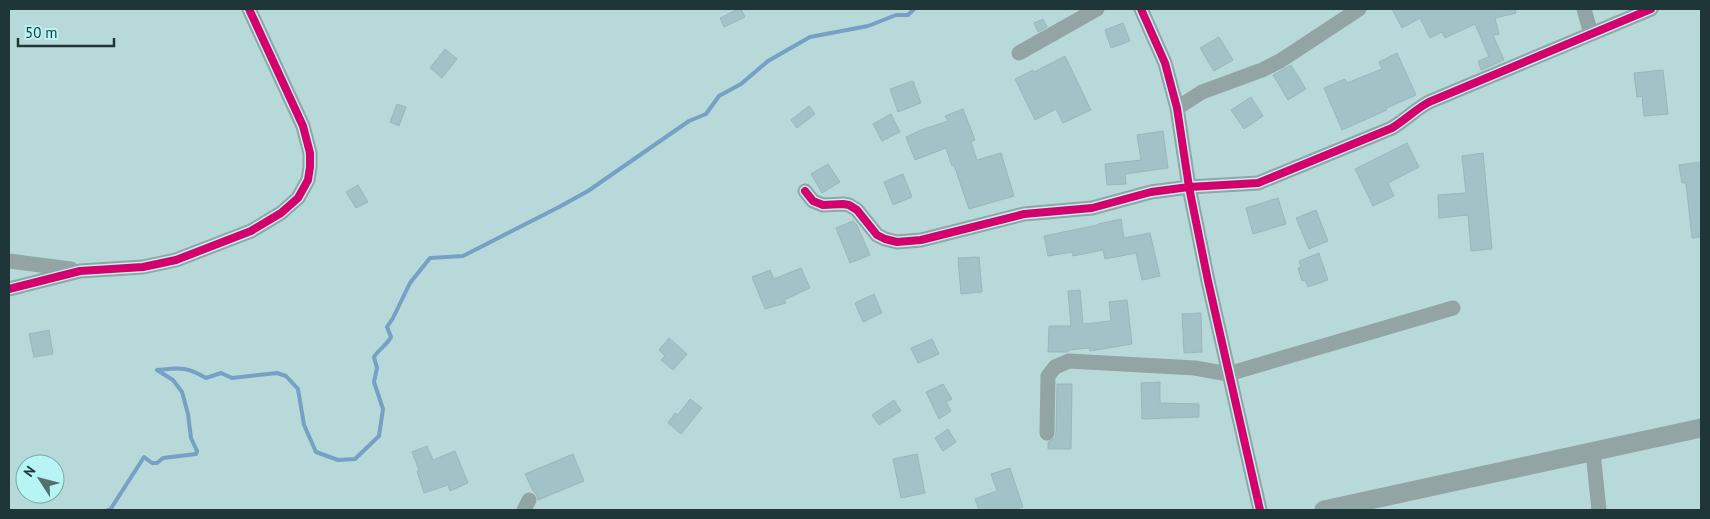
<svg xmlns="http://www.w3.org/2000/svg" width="1710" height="519" font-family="'PT Sans',sans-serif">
<rect width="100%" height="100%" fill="#b8d9d9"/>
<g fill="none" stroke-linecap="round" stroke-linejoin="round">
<!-- stream -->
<path stroke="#789fc5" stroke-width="4" d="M108,510H110L144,457L152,463H157L163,458L196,454L197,451L191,438L188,414L182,392L173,380L157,370C180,368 185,366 206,378L221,373L232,378L277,373L286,376L298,389L304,425L316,452L338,460L355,459L379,436L383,409L374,382L377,368L374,357C379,349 387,345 391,337L387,327L393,318L410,283L430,258L463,256L559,207L588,191L689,121L706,114L719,96L741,84L768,61L810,37L868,26L896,15H908L914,9"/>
</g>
<!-- building -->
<path fill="#a1c2c7" stroke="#9cb6b9" d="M738,9H741L745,17L724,27L720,18Z
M1392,9H1515L1516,13L1495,18L1499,34L1493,35L1504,60L1481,70L1478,61L1489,57L1475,24L1445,38L1442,32L1430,38L1420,18L1402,28Z
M1043,19L1047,27L1038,32L1034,23Z
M1123,23L1130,41L1111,48L1105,30Z
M1219,37L1233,60L1214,71L1200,48Z
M445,49L457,59L442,78L430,68Z
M1397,53L1416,95L1389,107L1386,109L1387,110L1342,130L1324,88L1345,79L1347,83L1382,69L1379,62Z
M1065,56L1091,110L1063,123L1056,109L1035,120L1015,79L1033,70L1034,72Z
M1291,65L1306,89L1288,100L1273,75Z
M1663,70L1668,114L1644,116L1642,96L1637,97L1634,73Z
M913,81L921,103L898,112L890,89Z
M1251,97L1263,116L1244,129L1231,110Z
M397,104L406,107L399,126L390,122Z
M809,106L815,114L797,128L791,120Z
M963,109L975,140L971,142L977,160L1001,153L1014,196L969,209L954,165L952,166L946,148L915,160L906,137L921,130L948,121L945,116Z
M891,114L900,132L882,141L873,124Z
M1163,131L1168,168L1125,174L1126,184L1107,185L1105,164L1141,160L1137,135Z
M1407,143L1419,167L1388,183L1394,196L1373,206L1355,169Z
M1483,153L1492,249L1471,251L1468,215L1439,218L1438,195L1466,193L1462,156Z
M1701,162V237L1692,238L1686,183H1682L1679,165Z
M828,164L840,182L822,193L811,174Z
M903,174L912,197L893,205L884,182Z
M358,185L368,202L356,208L346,192Z
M1278,198L1286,224L1253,234L1246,208Z
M1316,210L1328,241L1309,249L1296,218Z
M1121,219L1124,238L1150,233L1160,276L1142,280L1136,253L1105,259L1103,250L1073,256L1072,252L1048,256L1044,236L1098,225V224Z
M853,221L857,225L870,255L850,263L836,228Z
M1319,253L1328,280L1308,287L1305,280L1302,281L1298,268L1301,267L1299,261Z
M979,257L982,292L961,294L958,258Z
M801,268L810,288L784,300L786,303L765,309L752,277L770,270L774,279Z
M1080,290L1083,324L1111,321L1109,302L1127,300L1132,344L1090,351L1089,348L1068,350V352H1048L1049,326H1071L1068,291Z
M874,294L882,313L863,322L855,303Z
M1201,313L1202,352L1184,353L1182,314Z
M49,330L53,354L34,357L29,334Z
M669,338L687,354L673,370L661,360L665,356L659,350Z
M932,339L939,354L918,363L911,348Z
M1160,382V403L1199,404V417L1142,419L1141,383Z
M943,384L952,399L946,402L951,411L939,419L926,392Z
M1057,384H1072L1071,449H1048V442L1055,438L1056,433Z
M690,399L702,408L681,434L668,423L675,413L678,415Z
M894,400L901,411L879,425L872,415Z
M948,429L956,442L943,451L935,438Z
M427,446L433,460L455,451L468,483L450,491L448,485L424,493L417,471L419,470L412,452Z
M573,454L584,481L538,500L536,494L533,491L525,474Z
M917,454L925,493L901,498L893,459Z
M1010,468L1023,507L1013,510H979L975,499L997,491L991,474Z"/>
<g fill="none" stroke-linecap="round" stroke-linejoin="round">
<!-- minor -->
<path stroke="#93a4a4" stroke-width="15" d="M1141,9L1165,63L1177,108L1189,187L1208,281L1260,510
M1584,9L1591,34
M1019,53L1097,9
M1177,108L1202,92L1262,70L1280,61L1359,9
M805,191L813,201L823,205L843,204L849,205L857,210L877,235L885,239L897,242L921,240L1024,214L1092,208L1151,192L1189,187L1258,183L1392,128C1405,120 1416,109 1429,102L1651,9
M9,261L71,269
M9,289L80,271L143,267L176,260L251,231L281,213L298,198L308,180L310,167V153L303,126L249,9
M1047,433L1048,376L1055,367L1069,361L1195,368L1228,374L1453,308
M1593,452L1599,510
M524,510L529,500"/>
<!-- tertiary -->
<path stroke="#93a4a4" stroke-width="19" d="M1324,510L1701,428"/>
<defs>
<path id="cycleway" d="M1141,9L1165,63L1177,108L1189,187L1208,281L1260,510
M805,191L813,201L823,205L843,204L849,205L857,210L877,235L885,239L897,242L921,240L1024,214L1092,208L1151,192L1189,187L1258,183L1392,128C1405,120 1416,109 1429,102L1651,9
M9,289L80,271L143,267L176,260L251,231L281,213L298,198L308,180L310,167V153L303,126L249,9"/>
</defs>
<!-- cycleway casing -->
<use href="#cycleway" stroke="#b7f5f4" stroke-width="11"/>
<!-- cycleway -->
<use href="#cycleway" stroke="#d6006c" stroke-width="8"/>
</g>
<!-- border -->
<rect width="1710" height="519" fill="none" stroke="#1e3637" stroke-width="20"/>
<!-- north arrow -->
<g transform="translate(40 479) rotate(306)"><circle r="24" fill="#b7f5f4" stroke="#7aa9a8"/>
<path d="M0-4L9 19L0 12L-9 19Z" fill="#546f70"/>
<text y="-8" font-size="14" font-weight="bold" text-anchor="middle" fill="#1e3637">N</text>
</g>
<!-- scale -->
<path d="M18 38v8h96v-8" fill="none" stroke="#1e3637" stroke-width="2.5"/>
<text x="25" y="38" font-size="15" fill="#1e3637" stroke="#b7f5f4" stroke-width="4" paint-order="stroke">50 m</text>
</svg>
